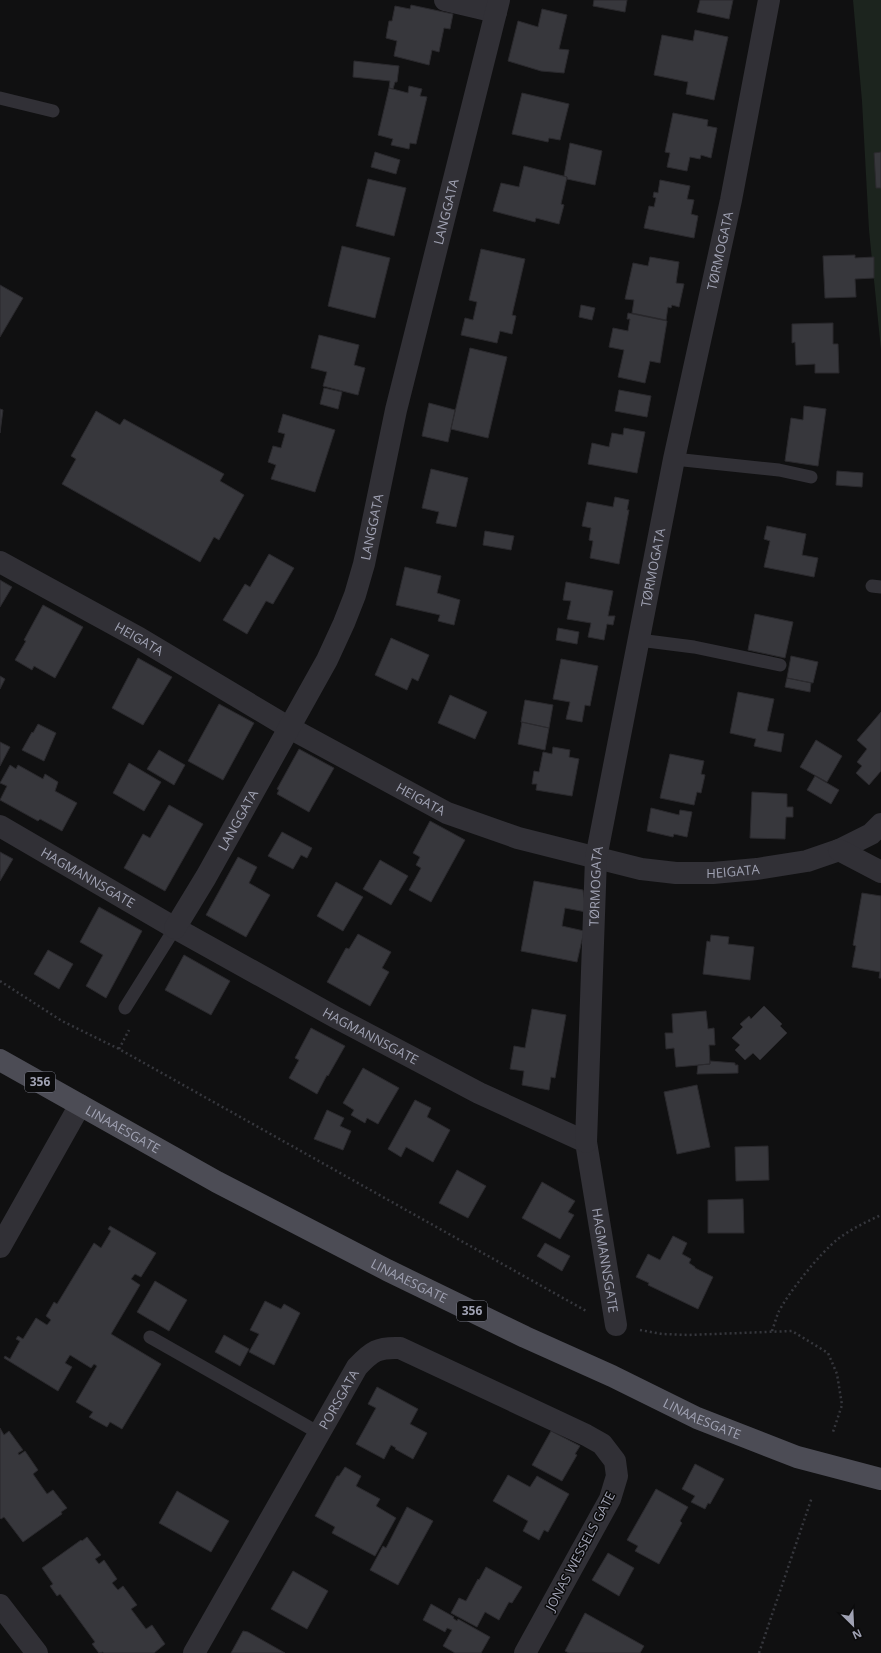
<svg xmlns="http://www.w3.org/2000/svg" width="881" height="1653" font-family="'Open Sans',sans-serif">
<rect width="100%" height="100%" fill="#101011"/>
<!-- green -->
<path fill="#1c241e" d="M853,0H881V350L869,230L862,101Z"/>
<!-- building -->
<path fill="#37373c" stroke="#2a292d" d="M594,0H627L625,12L593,6Z
M700,0H733L729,19L697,12Z
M411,5L453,14L450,29L444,28L439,52L432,50L429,65L394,56L397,41L386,38L389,21H392L395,6L410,9Z
M542,9L567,15L559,49L569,50L564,73L541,71L508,61L518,21L538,27Z
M695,30L728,37L714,100L686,94L688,82L654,75L662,35L693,41Z
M354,61L399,66L397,82H395L393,89L389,88L390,81L353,77Z
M409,86L422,89L420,96L427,97L416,144L410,143L409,149L391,145L393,139L378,135L389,88L408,93Z
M522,93L569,104L560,140L549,138L548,142L512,134Z
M673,113L708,120L707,126L717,128L711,158L701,155L700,159L690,157L687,171L667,167L670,153L665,152Z
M570,143L602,151L595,185L567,179V177L564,176Z
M375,152L400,160L396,174L371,167Z
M881,152V188H876L874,153Z
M524,166L567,177L561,204L564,205L559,224L536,218L535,222L493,211L501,183L519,187Z
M368,179L406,188L394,236L356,226Z
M660,180L690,186L687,199L694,200L691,214L698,216L694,238L644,228L649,206L654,207L656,198L653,197L654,192L658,193Z
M342,246L390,258L375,318L328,306Z
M481,249L525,259L512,315L516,316L512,334L500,331L497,343L461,335L465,318L473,320L477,302L469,300Z
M855,255V258L874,257V278L855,279L856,297L825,298L823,256Z
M650,257L679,262L676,283L684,284L679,307L672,305L671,308L668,307L666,320L632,313L634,300L625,299L633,263L648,266Z
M0,285L23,298L0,337Z
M581,305L595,308L592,320L579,317Z
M628,313L667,321L660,363L650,361L645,383L618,377L624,350L609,347L613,328L628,331L630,319H627Z
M833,323V344H838L839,373H815V364L796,365L795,342L792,343V324Z
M319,335L359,345L354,365L365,368L358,395L323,386L327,372L311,368Z
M470,348L507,357L488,438L451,429Z
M324,388L342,392L338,409L320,404Z
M619,390L651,396L647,417L615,411Z
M429,403L455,410L448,442L422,436Z
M804,406L826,409L818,466L785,461L791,418L803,420Z
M0,409L3,410L0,433Z
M96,411L120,425L124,419L224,474L220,481L244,495L219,540L214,537L200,562L62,484L76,459L71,456Z
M283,414L335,430L315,492L271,479L276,465L268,462L273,446L281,448L285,434L278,432Z
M624,428L645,432L637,473L588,464L592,443L609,447L612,433L623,435Z
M431,469L468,478L456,527L436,523L439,512L422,508Z
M837,471L863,473L862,487L836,485Z
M615,497L629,500L627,510H629L619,564L590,558L593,541L589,540L591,528L582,526L587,502L613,507Z
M767,526L806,534L802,555L818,558L814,577L764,567L770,541L764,539Z
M485,531L514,536L511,550L483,545Z
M269,554L294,568L273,604L266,601L247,634L223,620L245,584L250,587Z
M405,567L441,576L437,593L460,600L454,625L438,621L440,615L396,605Z
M0,580L12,587L0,607Z
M566,582L613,591L608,616H615L613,625L607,624L604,640L588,637L591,623L567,619L571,601L563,600Z
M43,605L83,627L55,678L34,666L32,670L15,660L26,641L24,640Z
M755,614L793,622L785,658L748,650Z
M558,628L579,632L577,644L556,640Z
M391,638L429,655L418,681L412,678L407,690L375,675Z
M791,656L818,662L813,683L787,678Z
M138,658L172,677L143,725L112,708Z
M561,659L598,666L590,706L585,705L582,722L566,719L570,702L553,699Z
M0,676L5,679L0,689Z
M787,678L811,683L810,692L785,687Z
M738,692L774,699L767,731L784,734L781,752L754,746L756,739L730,733Z
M450,695L487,712L475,739L438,723Z
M525,700L553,705L549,728L521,722Z
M219,704L254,723L223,780L188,761Z
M881,712V771L869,785L856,773L862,766L857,762L867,749L857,740Z
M522,722L549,728L545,750L518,744Z
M38,724L56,733L44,761L22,750L32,732L33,733Z
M816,740L842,756L827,782L800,767Z
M0,742L10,747L0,766Z
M553,747L570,750L569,757L579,759L572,796L536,790L537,784H532L534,771L539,772L543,752L552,754Z
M299,749L334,768L309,812L277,794L279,790L277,789Z
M159,750L185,765L174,785L147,769Z
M670,754L704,761L701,774L705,775L701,793L697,792L694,805L660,798Z
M129,763L161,782L144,811L113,793Z
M10,765L16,769L18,765L43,779L45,774L58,782L55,791L77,803L62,831L40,819L38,821L0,800L7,786L0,783Z
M815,776L839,790L831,804L807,790Z
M752,792L787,794V807H793V817H786L785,839L750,838Z
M169,805L203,824L165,891L124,868L143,834L150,838Z
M651,808L679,815L680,810L692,812L687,837L674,834L673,837L647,831Z
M430,821L465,840L431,902L409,890L421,868L416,865L420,857L413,853Z
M282,832L312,848L307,858L301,855L293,869L268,856Z
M0,852L13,859L0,881Z
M238,857L257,867L249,883L270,895L246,937L206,915Z
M380,860L408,876L391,905L363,889Z
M534,881L583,890L586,912L565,908L562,926L584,931L577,962L521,951Z
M336,882L363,897L343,931L317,916Z
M862,893L881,896V978H879L880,972L852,967L856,946L853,945Z
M99,907L142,931L106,998L86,986L103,955L80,942Z
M358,934L391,952L382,968L389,972L370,1006L327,982L346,948L349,949Z
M711,935L729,937L728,944L754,947L750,980L703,974L707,941L710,942Z
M48,950L73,964L59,989L34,974Z
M184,955L230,981L211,1015L165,990Z
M764,1006L782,1024L780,1026L787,1033L760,1060L753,1053L745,1060L735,1050L740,1045L732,1038L743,1027L740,1024L749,1016L751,1019Z
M532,1009L566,1015L555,1078L551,1077L549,1090L522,1085L524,1071L510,1069L514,1046L525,1048Z
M706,1011L708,1029L714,1028L715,1045H709L710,1064L676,1067L674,1048L666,1049L665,1033H673L672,1014Z
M311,1028L345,1046L328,1076L327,1075L317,1094L289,1078L299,1060L295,1058Z
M710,1061L735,1063V1065H738V1073L697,1074L698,1065L710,1064Z
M363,1068L399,1088L378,1124L367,1118L365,1123L351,1115L354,1110L343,1103Z
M697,1085L710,1147L677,1154L664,1092Z
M415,1100L431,1108L427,1117L450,1130L433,1162L406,1147L401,1157L388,1149Z
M327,1110L344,1118L340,1126L351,1131L343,1150L314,1139Z
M768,1146L769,1180L736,1181L735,1147Z
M457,1170L486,1186L468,1218L439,1203Z
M542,1182L575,1201L568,1212L574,1215L560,1239L522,1218Z
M743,1199L744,1233H708V1200Z
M110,1226L156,1253L141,1277L135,1274L131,1279L140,1285L111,1334L161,1364L122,1429L110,1422L107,1427L89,1417L93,1412L76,1402L97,1366L94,1364L91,1368L70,1355L65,1363L72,1367L58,1391L4,1358L5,1356L10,1359L20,1341L16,1339L18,1336L23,1339L36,1318L47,1325L51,1320L46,1316L54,1302L57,1304L94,1243L101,1248L111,1231L108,1229Z
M673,1236L687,1243L682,1254L691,1259L689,1263L695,1267V1268L713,1277L698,1309L648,1285L649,1283L636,1277L648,1254L660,1260Z
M545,1243L570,1256L562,1271L537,1256Z
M155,1281L187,1300L169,1331L137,1312Z
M265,1301L281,1309L284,1304L300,1313L274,1365L249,1352L259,1334L250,1330Z
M224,1335L249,1349L240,1366L215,1352Z
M377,1387L418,1409L410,1424L427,1433L413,1459L395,1449L396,1448L391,1445L384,1459L356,1444L376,1408L368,1404Z
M0,1428L4,1435L9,1431L23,1450L18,1453L19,1455L25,1451L38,1470L33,1474L47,1494L53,1490L67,1508L61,1512L62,1514L23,1542L4,1517L1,1519L0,1518Z
M551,1431L580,1446L575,1454L577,1455L562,1481L532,1465Z
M695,1464L724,1479L710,1504L708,1503L705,1509L691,1502L695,1496L682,1489Z
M345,1467L361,1476L356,1486L380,1499L376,1506L396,1518L375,1556L332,1533L335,1527L315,1516L337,1476H339Z
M508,1475L530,1487L537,1476L569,1494L548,1532L544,1530L539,1540L523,1531L528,1521L493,1501Z
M656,1489L688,1507L680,1521L682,1523L659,1564L635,1551L638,1546L627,1540Z
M177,1491L229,1521L211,1552L159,1523Z
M407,1507L433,1521L398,1585L370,1570L383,1546L386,1548Z
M87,1537L101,1555L95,1559L99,1564L104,1560L117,1579L112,1583L118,1590L123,1586L137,1605L131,1609L146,1629L152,1625L165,1644L154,1653H104L103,1652L99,1653L92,1644L95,1642L60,1594L57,1596L50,1586L53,1584L42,1568L81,1540L82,1541Z
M608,1553L634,1568L619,1596L592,1580Z
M486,1567L522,1587L512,1603L509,1602L499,1620L485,1612L477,1627L451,1613L459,1598L466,1601L478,1579L479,1580Z
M293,1571L328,1591L307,1629L271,1609Z
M431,1604L454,1617L453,1618L457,1621L458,1619L490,1637L481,1653H455L443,1646L452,1630L447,1628L445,1632L423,1620Z
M585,1613L644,1646L640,1653H569L565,1651Z
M243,1631L248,1632L285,1653H231Z"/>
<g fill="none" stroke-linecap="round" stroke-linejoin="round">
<!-- path -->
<path stroke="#36373d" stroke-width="2.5" stroke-dasharray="2 3" stroke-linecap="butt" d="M0,981L62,1021L119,1049L588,1312
M119,1049L129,1030
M640,1330L662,1334L688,1335L792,1331L828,1353L837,1374L842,1405L833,1432
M772,1331C774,1325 776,1319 778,1313C788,1293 820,1253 838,1239C851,1229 866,1222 881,1215
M759,1653L812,1497"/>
<!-- service -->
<path stroke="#313036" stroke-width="13" d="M0,98L53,111
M674,459L779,470L811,477
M872,586L881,587
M639,640L694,647L780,665
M125,1008L175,928
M150,1337L319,1433"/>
<!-- minor -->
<g stroke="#313036" stroke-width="22">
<path d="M445,0L496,12"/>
<path id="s1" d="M0,562L139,638L288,727L447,813L518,838L641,869L676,873H713L757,869L807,861L839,850L871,834L881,824"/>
<path id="s2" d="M0,826L175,928L335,1017L479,1093L586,1142L616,1325"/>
<path d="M839,850L881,872"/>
<path id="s3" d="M175,928L206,877L327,660L344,623L355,595L364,564L396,410L499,0"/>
<path id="s4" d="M586,1142L596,858L674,459L731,200L769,0"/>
<path d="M0,1605L37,1653"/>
<path id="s5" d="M194,1653L357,1367C372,1351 378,1347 400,1348L586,1435L602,1444L615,1461L617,1476L610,1499L525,1653"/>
</g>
<!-- tertiary -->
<path stroke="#313036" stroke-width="22" d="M0,1247L80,1105"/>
<!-- primary -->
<path stroke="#4c4c55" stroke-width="22" id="s6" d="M0,1060L217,1182L387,1270L525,1337L612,1376L697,1418L797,1457L881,1479"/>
</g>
<g text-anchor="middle" stroke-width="3" stroke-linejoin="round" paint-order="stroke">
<!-- shield labels -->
<g fill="#0b0b0c" stroke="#737581" stroke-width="1">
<rect x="25" y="1072" width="30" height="20" rx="3"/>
<rect x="457" y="1301" width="30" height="20" rx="3"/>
</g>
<g font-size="12" font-weight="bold" fill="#a0a2b3">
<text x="40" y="1086">356</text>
<text x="472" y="1315">356</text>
</g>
<!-- street labels -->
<g font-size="13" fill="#a0a2b3" stroke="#0b0b0c">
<text dy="5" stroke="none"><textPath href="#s3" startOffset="773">LANGGATA</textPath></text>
<text dy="5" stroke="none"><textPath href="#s4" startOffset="904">TØRMOGATA</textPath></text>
<text dy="5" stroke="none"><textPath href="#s3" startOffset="449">LANGGATA</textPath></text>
<text dy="5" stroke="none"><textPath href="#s4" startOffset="580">TØRMOGATA</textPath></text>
<text dy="5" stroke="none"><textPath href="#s1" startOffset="159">HEIGATA</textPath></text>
<text dy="5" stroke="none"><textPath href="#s1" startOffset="483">HEIGATA</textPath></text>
<text dy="5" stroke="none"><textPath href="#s3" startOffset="125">LANGGATA</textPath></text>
<text dy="5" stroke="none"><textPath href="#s1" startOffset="807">HEIGATA</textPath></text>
<text dy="5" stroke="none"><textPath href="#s2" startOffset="102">HAGMANNSGATE</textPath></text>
<text dy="5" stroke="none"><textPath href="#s4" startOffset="256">TØRMOGATA</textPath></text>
<text dy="5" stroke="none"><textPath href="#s2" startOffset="426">HAGMANNSGATE</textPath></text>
<text dy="5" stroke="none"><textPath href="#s6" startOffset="141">LINAAESGATE</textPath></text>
<text dy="5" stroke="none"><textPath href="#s2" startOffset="786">HAGMANNSGATE</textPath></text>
<text dy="5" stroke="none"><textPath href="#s6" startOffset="465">LINAAESGATE</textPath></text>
<text dy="5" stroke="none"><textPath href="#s5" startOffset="292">PORSGATA</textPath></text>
<text dy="5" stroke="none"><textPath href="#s6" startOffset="789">LINAAESGATE</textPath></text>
<text transform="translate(580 1551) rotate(-62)" y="5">JONAS WESSELS GATE</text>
</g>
</g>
<!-- north arrow -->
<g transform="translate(853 1625) rotate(156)" stroke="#0b0b0c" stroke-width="3" paint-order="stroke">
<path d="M0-3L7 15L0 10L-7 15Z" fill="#a0a2b3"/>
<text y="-6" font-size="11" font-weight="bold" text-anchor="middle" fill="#a0a2b3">N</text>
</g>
</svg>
